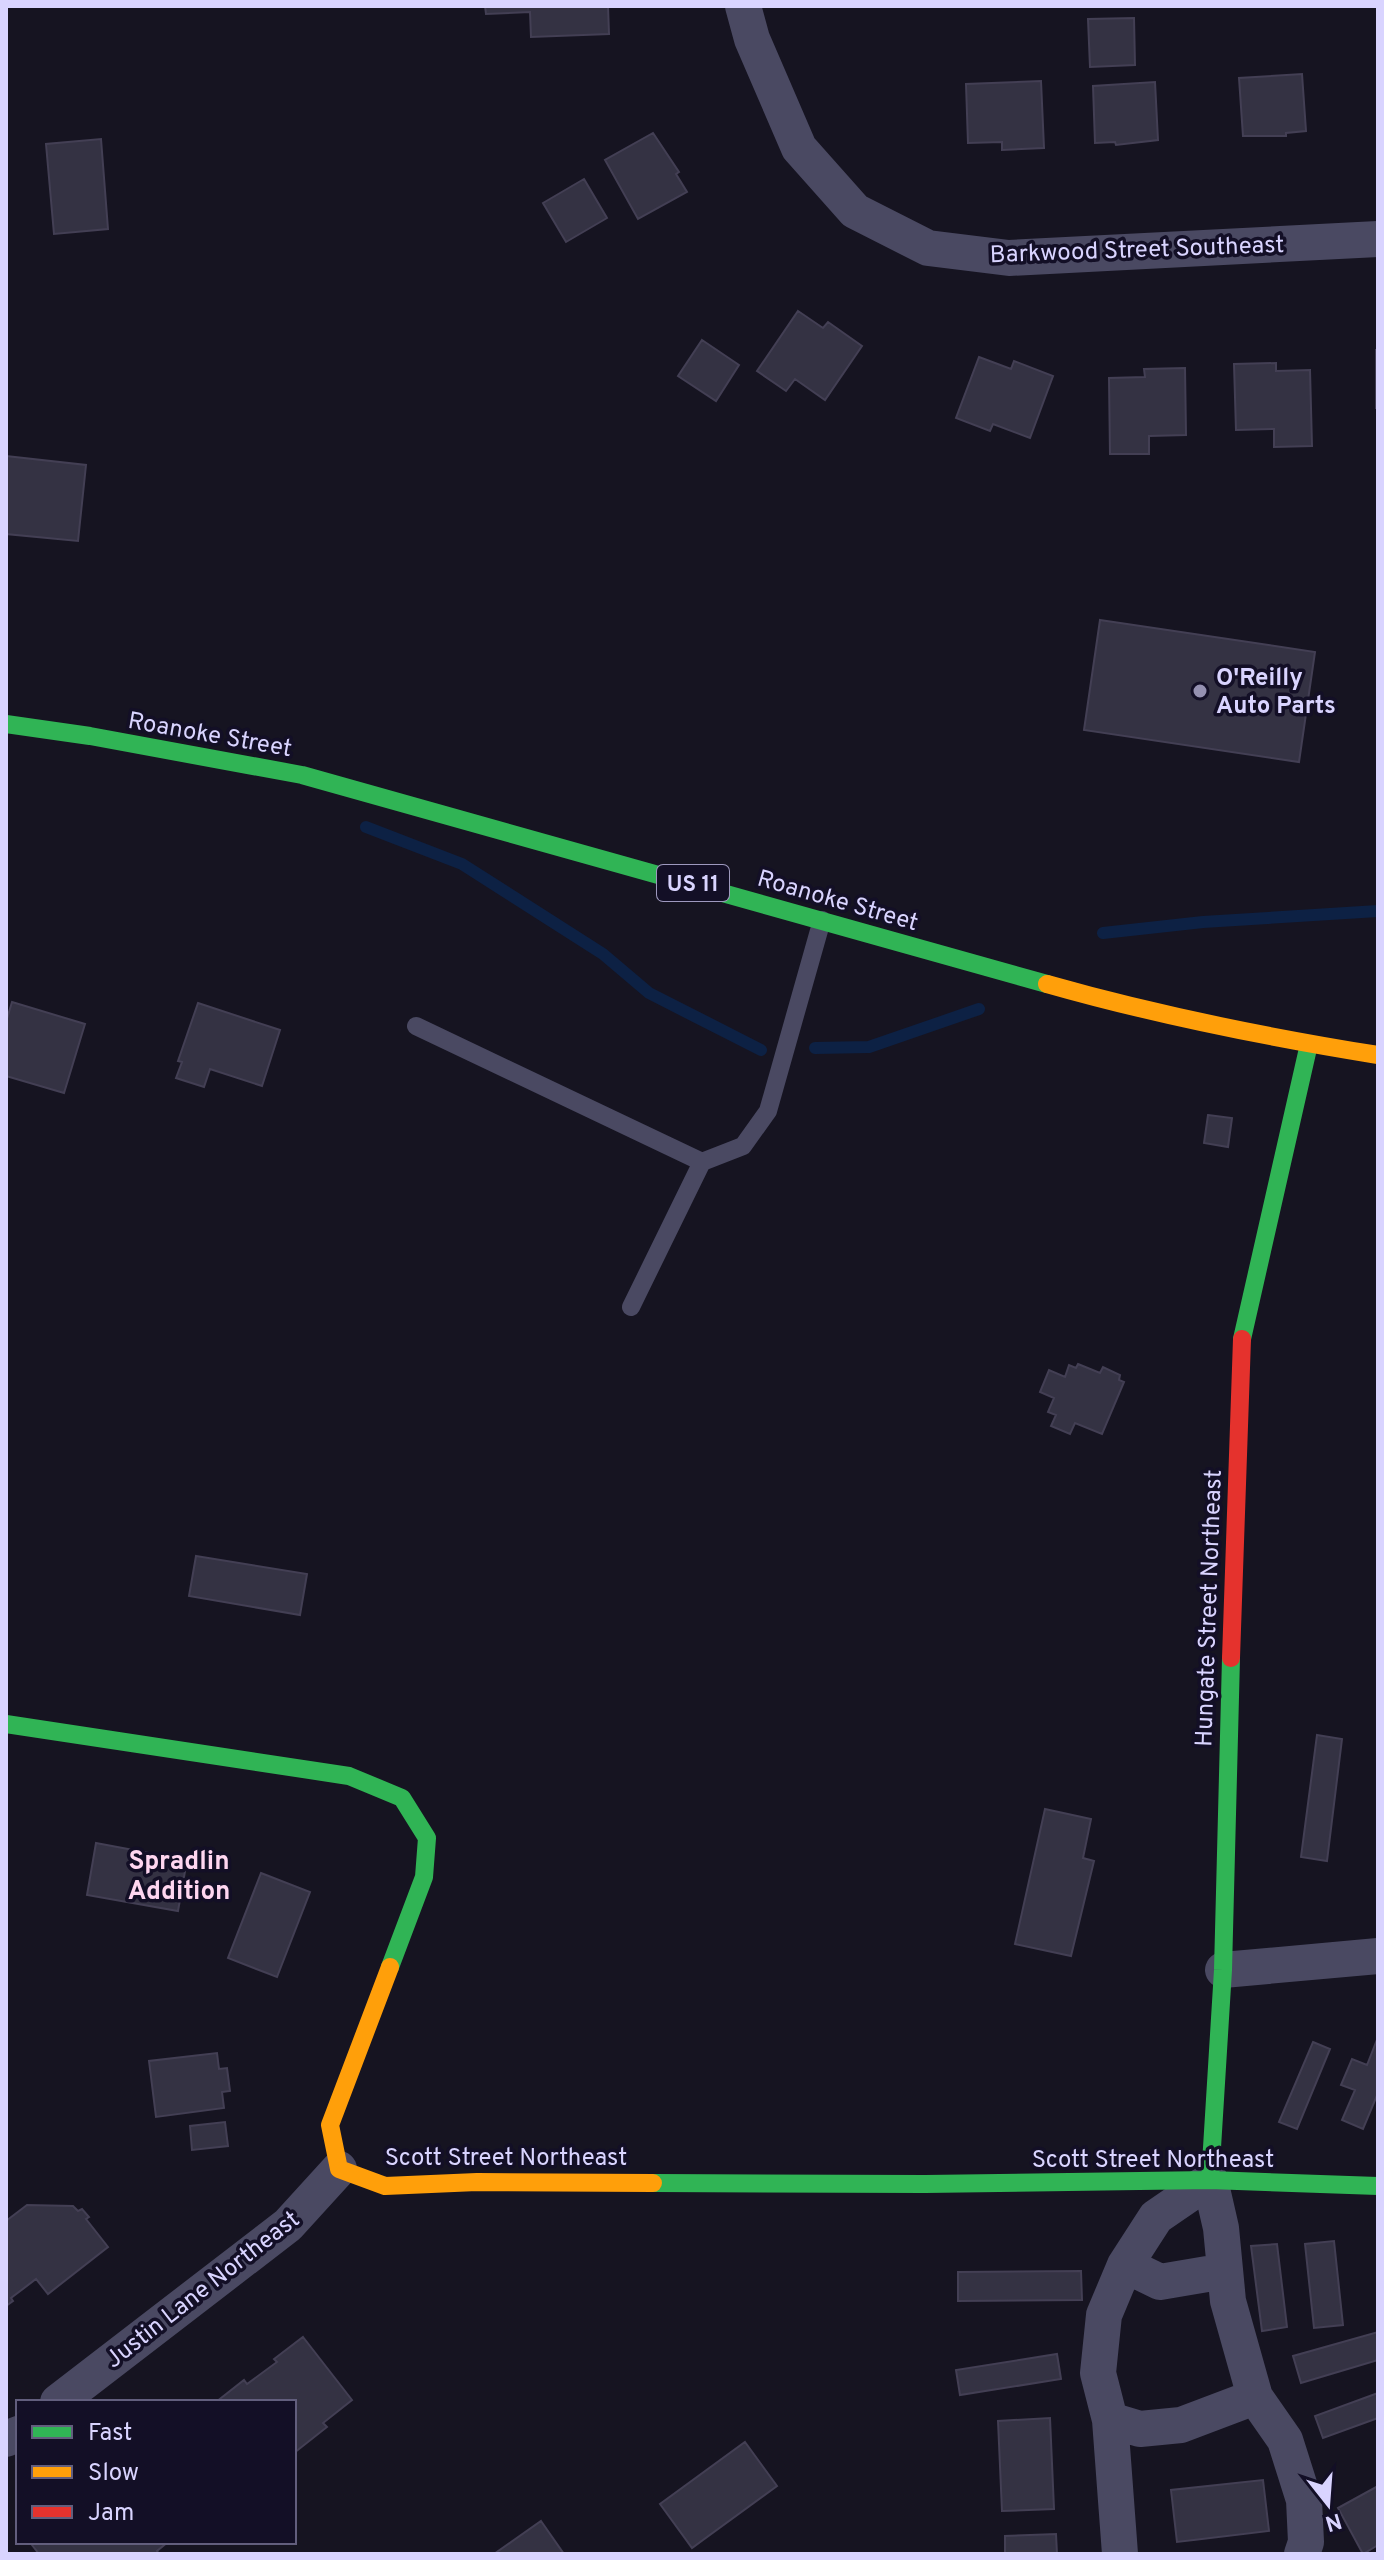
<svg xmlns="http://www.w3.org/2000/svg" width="1384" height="2560" font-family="Overpass,sans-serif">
<rect width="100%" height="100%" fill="#161421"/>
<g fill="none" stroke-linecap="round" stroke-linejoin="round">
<!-- stream -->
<path stroke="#0d2144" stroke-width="12" d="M366,827L462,864L603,954L649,993L761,1050
M1103,933L1203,922L1378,911
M815,1048L869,1047L979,1009"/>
</g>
<!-- building -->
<path fill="#343243" stroke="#433f54" stroke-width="2" d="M485,6H608L609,34L531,37L530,12L486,14Z
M1134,18L1135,65L1090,67L1088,19Z
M1302,74L1306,131L1286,133V136H1243L1239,78Z
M1041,81L1044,148L1002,150V142L968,143L966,84Z
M1155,82L1158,140L1116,145L1115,142L1095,143L1093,86Z
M653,133L679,172L676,174L687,192L638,219L605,160Z
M101,139L108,229L54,234L46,144Z
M584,179L607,218L566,242L543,203Z
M798,311L823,328L828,322L862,346L825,400L795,379L786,391L757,371Z
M702,340L739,365L716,401L678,376Z
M1376,350H1378V408H1376Z
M979,357L1011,369L1014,361L1053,376L1030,438L993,424L990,431L956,418Z
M1276,363V371L1310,370L1312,446L1274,447V429L1236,430L1234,364Z
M1185,368L1186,435L1149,436V454H1110L1109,378L1145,377L1144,369Z
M6,456L86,465L78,541L6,534Z
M1100,620L1315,652L1299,762L1084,730Z
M12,1002L85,1024L64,1093L6,1076V1022Z
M198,1003L280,1030L262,1086L210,1069L204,1087L176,1078L182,1062L178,1061Z
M1208,1115L1232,1118L1228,1147L1204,1143Z
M1078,1364L1100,1373L1103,1367L1120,1375L1119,1380L1124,1382L1102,1434L1075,1423L1070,1434L1051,1426L1056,1415L1048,1412L1054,1398L1040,1392L1049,1370L1065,1377L1069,1365L1076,1368Z
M196,1556L307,1574L300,1615L189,1596Z
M1317,1735L1342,1739L1327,1861L1301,1857Z
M1045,1809L1091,1819L1083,1858L1094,1861L1071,1956L1015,1944Z
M96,1843L187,1860L178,1911L87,1895Z
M261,1873L310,1892L277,1977L228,1958Z
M1378,2037V2093L1363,2129L1342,2120L1355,2090L1341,2085L1352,2059L1367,2065Z
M1313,2042L1330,2049L1297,2129L1279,2122Z
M217,2053L219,2069L227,2068L230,2091L222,2092L224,2108L156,2117L149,2061Z
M225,2122L228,2146L192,2150L190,2126Z
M27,2205L73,2206L78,2211L82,2209L89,2217L86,2219L108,2247L48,2294L36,2279L11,2298L13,2301L6,2306V2221Z
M1334,2241L1343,2325L1314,2328L1305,2244Z
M1277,2244L1287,2327L1262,2331L1251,2246Z
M1081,2271L1082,2300L958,2301V2272Z
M1378,2332V2360L1301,2383L1293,2356Z
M303,2337L352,2400L323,2423L327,2427L294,2453V2402H216L244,2380L247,2384L277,2362L274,2359Z
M1057,2354L1061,2379L960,2395L956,2370Z
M1378,2393V2418L1323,2438L1315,2416Z
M1050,2418L1054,2509L1002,2511L998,2421Z
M745,2442L777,2486L692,2548L660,2504Z
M1263,2480L1269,2531L1177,2542L1171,2490Z
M1378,2486V2545L1363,2554L1338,2508Z
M541,2521L564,2554H494Z
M1056,2534L1057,2554H1005V2536Z
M36,2542H168L157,2551L159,2554H39L32,2545Z"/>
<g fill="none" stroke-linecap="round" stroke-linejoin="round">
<!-- lane -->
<path stroke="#4a4962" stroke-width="18" d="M416,1026L702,1162
M631,1307L702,1162L743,1146L768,1111L822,920"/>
<!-- street -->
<path stroke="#4a4962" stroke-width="36" d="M743,6L752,39L799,148L855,211L928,248L1009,258L1378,239
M1223,1970L1378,1956
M1125,2265L1160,2282L1225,2271
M58,2402L288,2225L339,2169
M1110,2420L1140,2429L1181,2425L1255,2397
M6,2439L18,2434
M1120,2554L1110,2420L1098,2373L1104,2315L1125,2265L1156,2217L1210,2180L1221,2228L1228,2301L1255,2397L1285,2440L1304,2500L1306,2542L1302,2554"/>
<!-- fast -->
<path stroke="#30b455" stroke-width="18" d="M6,724L90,736L302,775L1047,984
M1242,1339L1309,1044
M6,1724L349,1776L402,1798L427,1838L424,1877L390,1967
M1210,2180L1223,1970L1231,1658
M653,2183L925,2184L1210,2180L1378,2186"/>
<!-- slow -->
<path stroke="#ff9f0a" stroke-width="18" d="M1047,984C1156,1015 1266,1037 1378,1055
M390,1967L330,2125L339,2169L385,2186L477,2182L653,2183"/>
<!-- jam -->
<path stroke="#e5322d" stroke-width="18" d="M1231,1658L1242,1339"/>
</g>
<!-- markers -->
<circle fill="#9591b1" stroke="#130f26" stroke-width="3" cx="1200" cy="691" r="8"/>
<g text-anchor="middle" stroke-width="7" stroke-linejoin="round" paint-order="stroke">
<!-- shield labels -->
<rect fill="#130f26" stroke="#9e99be" stroke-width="2" x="657" y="865" width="72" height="36" rx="6"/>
<g font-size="22" font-weight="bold" fill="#d9d4ff">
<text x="693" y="891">US 11</text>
</g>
<!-- street labels -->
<g font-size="24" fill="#d9d4ff" stroke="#130f26">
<text transform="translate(1137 249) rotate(-2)" y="8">Barkwood Street Southeast</text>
<text transform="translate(210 734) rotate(10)" y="8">Roanoke Street</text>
<text transform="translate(838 900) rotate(16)" y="8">Roanoke Street</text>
<text transform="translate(1208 1608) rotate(-88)" y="8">Hungate Street Northeast</text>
<text x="506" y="2165">Scott Street Northeast</text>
<text x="1153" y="2167">Scott Street Northeast</text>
<text transform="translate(202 2289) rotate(-38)" y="8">Justin Lane Northeast</text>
</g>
<!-- poi labels -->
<g font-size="24" font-weight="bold" fill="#d9d4ff" stroke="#130f26" text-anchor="start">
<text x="1216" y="685">O'Reilly<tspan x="1216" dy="28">Auto Parts</tspan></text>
</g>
<!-- neighbourhood labels -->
<g font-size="26" font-weight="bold" fill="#ffd6f0" stroke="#130f26">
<text x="179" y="1869">Spradlin<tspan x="179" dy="30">Addition</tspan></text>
</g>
</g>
<!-- border -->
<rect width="1384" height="2560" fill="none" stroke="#d9d4ff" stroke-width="16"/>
<!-- legend -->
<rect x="16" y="2400" width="280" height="144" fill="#130f26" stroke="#625e7d" stroke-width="2"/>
<rect x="32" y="2426" width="40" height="12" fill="#30b455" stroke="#625e7d" stroke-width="2"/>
<text x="88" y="2440" font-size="24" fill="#d9d4ff">Fast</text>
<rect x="32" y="2466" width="40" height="12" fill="#ff9f0a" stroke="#625e7d" stroke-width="2"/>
<text x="88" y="2480" font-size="24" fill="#d9d4ff">Slow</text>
<rect x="32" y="2506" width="40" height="12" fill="#e5322d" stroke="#625e7d" stroke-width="2"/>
<text x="88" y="2520" font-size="24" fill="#d9d4ff">Jam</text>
<!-- north arrow -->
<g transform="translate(1328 2504) rotate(163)" stroke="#130f26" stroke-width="6" paint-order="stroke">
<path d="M0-6L14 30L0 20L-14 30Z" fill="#d9d4ff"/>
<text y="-12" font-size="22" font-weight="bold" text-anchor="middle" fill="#d9d4ff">N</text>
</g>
</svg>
